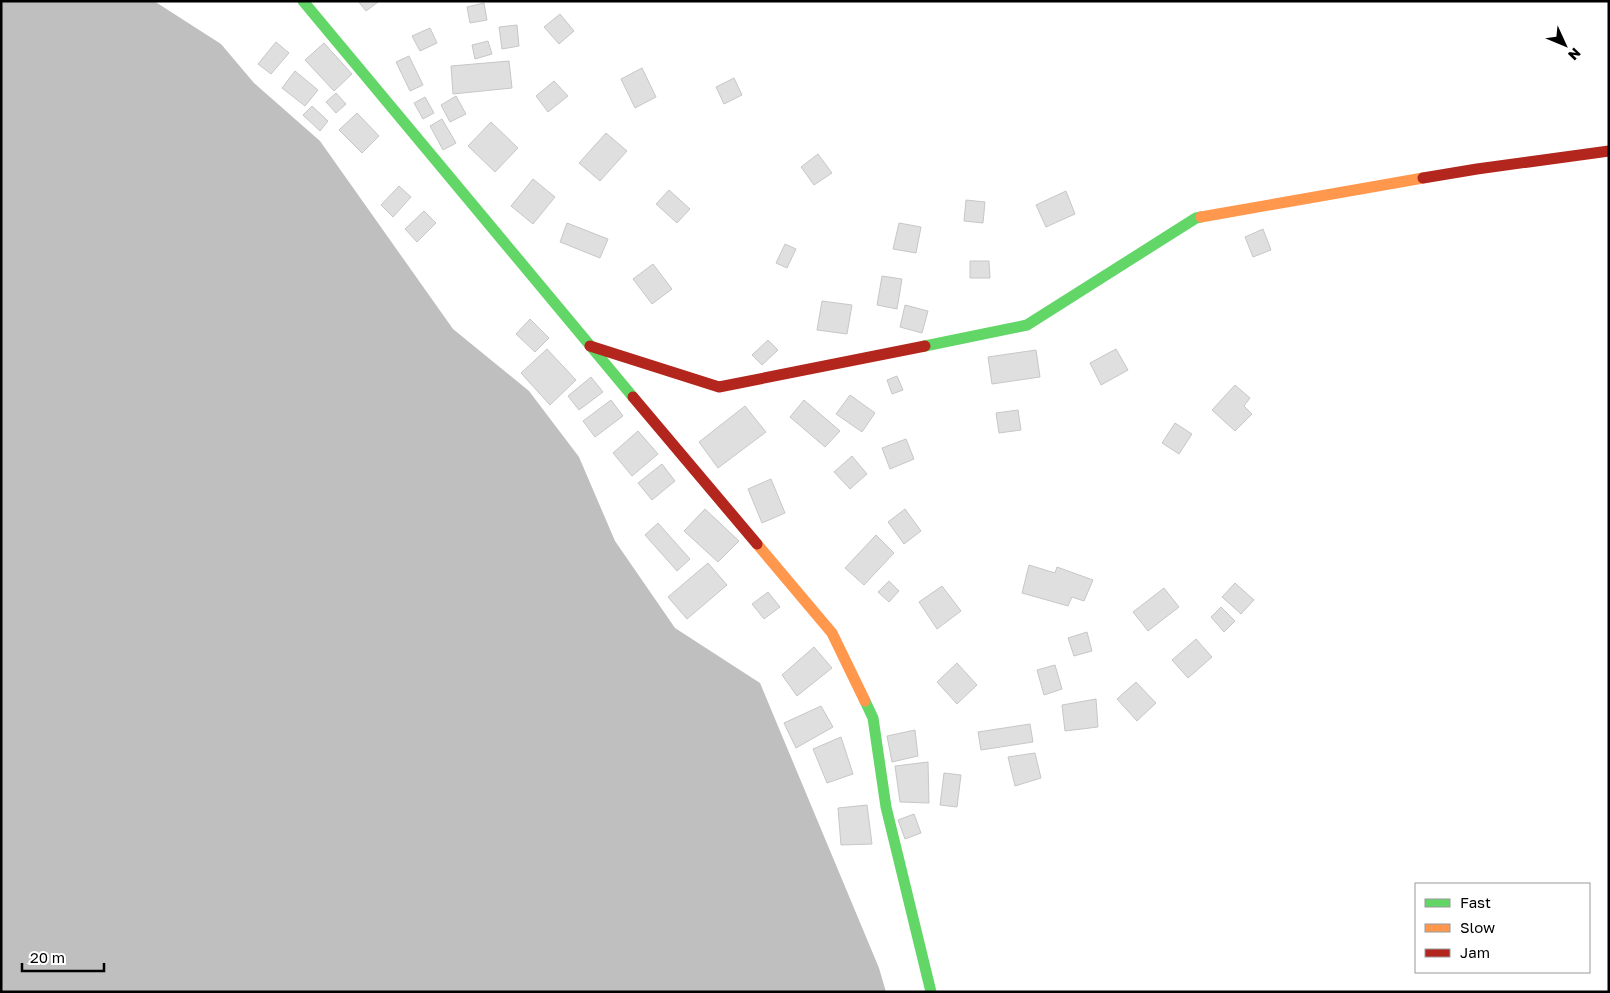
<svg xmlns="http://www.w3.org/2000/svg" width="1610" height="993" font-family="'Golos Text',sans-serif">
<rect width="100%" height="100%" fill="#fff"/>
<!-- water -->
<path fill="#bfbfbf" d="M1,1H154L221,44L254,83L320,141L453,329L529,391L579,457L615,541L675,628L760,683L879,968L886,992H1Z"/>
<!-- building -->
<path fill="#dfdfdf" stroke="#c7c7c7" d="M358,1H377L378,2L366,11Z
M484,3L487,20L470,23L467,7Z
M560,14L574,31L559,44L544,27Z
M517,25L519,46L502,49L499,27Z
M430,28L437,43L420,51L412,36Z
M488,41L492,54L475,59L472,45Z
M276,42L289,53L271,74L258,64Z
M324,43L352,74L334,91L305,60Z
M409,56L423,85L410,91L396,62Z
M509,61L512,88L453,94L451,66Z
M642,68L656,97L635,108L621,79Z
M295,71L318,90L305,106L282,88Z
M734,78L742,95L724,104L716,87Z
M554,81L568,96L548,112L536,96Z
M336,93L346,104L336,113L326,102Z
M456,96L466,114L450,122L441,105Z
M425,97L434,113L423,119L414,103Z
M312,106L328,121L320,131L303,115Z
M357,113L379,136L362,153L339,130Z
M442,119L456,143L443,150L430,126Z
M491,122L518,148L495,172L468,146Z
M606,133L627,151L600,181L579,163Z
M818,154L832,173L814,185L801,167Z
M533,179L555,197L533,224L511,206Z
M399,186L411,197L393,217L381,205Z
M669,190L690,209L677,223L656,204Z
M1066,191L1075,214L1046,227L1036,205Z
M966,200L985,202L983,223L964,221Z
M424,211L436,223L417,242L405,229Z
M567,223L608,239L600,258L560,242Z
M899,223L921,227L916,253L893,249Z
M1263,229L1271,250L1253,257L1245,237Z
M785,244L796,249L787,268L776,263Z
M970,261H989L990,278H970Z
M653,264L672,289L652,304L633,279Z
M882,276L902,279L897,309L877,305Z
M822,301L852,305L847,334L817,330Z
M905,305L928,311L922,333L900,327Z
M530,319L549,338L535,352L516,334Z
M768,340L778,350L762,365L752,355Z
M547,349L576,380L550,405L521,373Z
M1116,349L1128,370L1101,385L1090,363Z
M1036,350L1040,377L992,384L988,357Z
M897,376L903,390L892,394L887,380Z
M591,377L603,392L579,410L568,396Z
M1235,385L1250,398L1244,406L1252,414L1235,431L1212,410Z
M850,395L875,413L862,432L836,414Z
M611,400L623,416L595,437L583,421Z
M804,400L840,431L825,447L790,417Z
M745,406L766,432L718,468L699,442Z
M1018,410L1021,430L999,433L996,413Z
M1175,423L1192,434L1179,454L1162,443Z
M638,431L658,454L632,476L613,453Z
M906,439L914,459L890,469L882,448Z
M852,456L867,474L850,489L834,472Z
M662,464L675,481L652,500L638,483Z
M771,479L785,513L762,523L748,489Z
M705,509L739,541L718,562L684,531Z
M905,509L921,531L904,544L888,522Z
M658,523L690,559L677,571L645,535Z
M876,535L894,553L864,585L845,568Z
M708,563L727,585L687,619L668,597Z
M1029,565L1055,573L1057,567L1093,580L1084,601L1072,597L1068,606L1022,593Z
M889,581L899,591L889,602L878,592Z
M1235,583L1254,600L1241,614L1222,597Z
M942,586L961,611L937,629L919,602Z
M1164,588L1179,607L1148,631L1133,612Z
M768,592L780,607L764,619L752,604Z
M1221,607L1235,621L1224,632L1211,617Z
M1087,632L1092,651L1074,656L1068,638Z
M1196,639L1212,657L1188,678L1172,660Z
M814,647L832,668L797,696L782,675Z
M957,663L977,685L957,704L937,682Z
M1055,665L1062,689L1044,695L1037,670Z
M1136,682L1156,703L1137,721L1117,699Z
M1096,699L1098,727L1065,731L1062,705Z
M821,706L833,727L796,748L784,723Z
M1030,724L1033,742L981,750L978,732Z
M915,730L918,756L892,762L887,736Z
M841,737L853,774L827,783L813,749Z
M1035,753L1041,778L1015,786L1008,757Z
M928,762L929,803L900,802L895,766Z
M944,773L961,775L957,807L940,805Z
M867,805L872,844L841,845L838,808Z
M914,814L921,833L905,839L898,820Z"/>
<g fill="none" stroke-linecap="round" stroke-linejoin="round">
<!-- fast -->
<path stroke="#63d668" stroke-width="11" d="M303,1L633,397
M925,346L1027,325L1196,218L1201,217
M865,701L873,718L886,807L931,992"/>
<!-- slow -->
<path stroke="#ff974d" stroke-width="11" d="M1201,217L1423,178
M757,544L832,633L865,701"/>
<!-- jam -->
<path stroke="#b3261e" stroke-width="11" d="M1423,178L1477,169L1609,151
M590,346L719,387L925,346
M633,397L757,544"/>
</g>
<!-- border -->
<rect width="1610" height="993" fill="none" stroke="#000000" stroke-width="5"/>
<!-- legend -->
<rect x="1415" y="883" width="175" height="90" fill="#ffffff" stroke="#999999"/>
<rect x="1425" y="899" width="25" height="8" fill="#63d668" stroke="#999999"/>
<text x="1460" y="908" font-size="15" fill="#000000">Fast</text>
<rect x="1425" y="924" width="25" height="8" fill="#ff974d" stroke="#999999"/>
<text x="1460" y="933" font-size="15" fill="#000000">Slow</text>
<rect x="1425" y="949" width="25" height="8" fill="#b3261e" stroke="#999999"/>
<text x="1460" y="958" font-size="15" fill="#000000">Jam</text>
<!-- north arrow -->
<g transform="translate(1565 45) rotate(134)" stroke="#ffffff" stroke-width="4" paint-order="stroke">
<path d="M0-4L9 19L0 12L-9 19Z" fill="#000000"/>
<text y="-8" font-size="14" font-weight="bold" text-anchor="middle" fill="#000000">N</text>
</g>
<!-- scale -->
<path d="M22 963v8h82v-8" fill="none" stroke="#000000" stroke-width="2.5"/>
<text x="30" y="963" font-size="15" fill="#000000" stroke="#ffffff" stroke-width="4" paint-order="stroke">20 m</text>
</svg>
